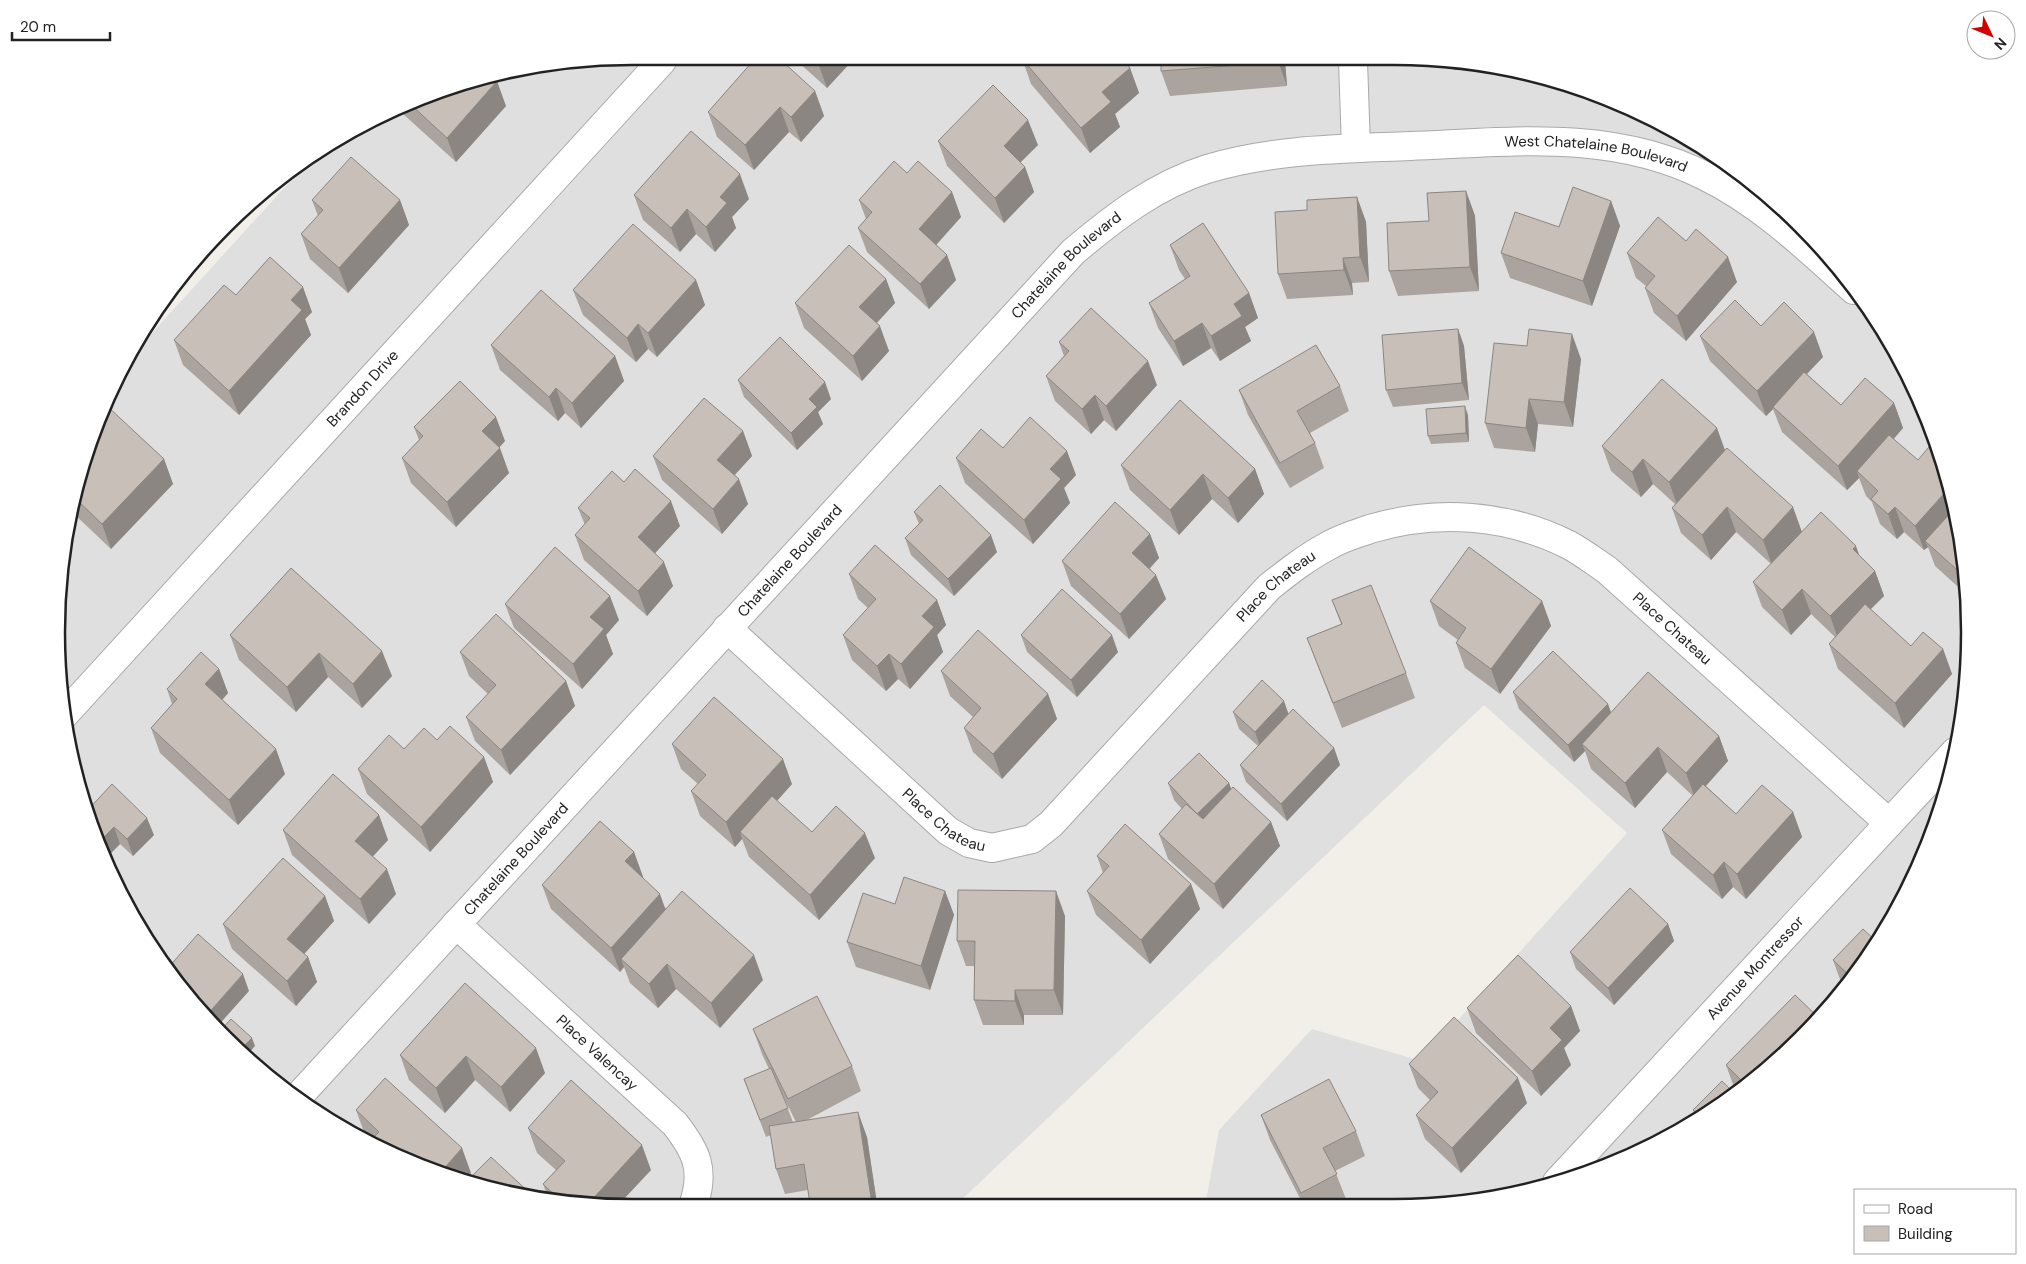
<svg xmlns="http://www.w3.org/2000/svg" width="2026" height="1264" font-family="'DM Sans',sans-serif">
<rect width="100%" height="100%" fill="#f2efe9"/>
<!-- residential -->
<path fill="#e0dfdf" d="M557,61H1469L1614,100L1744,175L1827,252L1892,344L1939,447L1965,557L1969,669L1950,781L1910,886L1851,982L1774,1065L1682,1131L1579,1177L1432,1206H1205L1219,1130L1312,1029L1421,1061L1627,833L1484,705L956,1205L557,1203L412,1164L282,1089L225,1039L153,952L87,817L61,707L56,632L61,557L87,447L132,355L315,154L377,116L447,87Z"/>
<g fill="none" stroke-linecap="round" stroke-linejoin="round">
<defs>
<g id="minor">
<path d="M1353,61L1356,148"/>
<path id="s1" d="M727,628L948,831L969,843L992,848L1032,839L1051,824L1269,587C1288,572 1307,557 1328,546C1341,538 1356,534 1370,529C1437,509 1507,514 1569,545C1582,552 1595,562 1607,570L1889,823"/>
<path id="s2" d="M63,716L662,61"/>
<path id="s3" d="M456,924L675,1124C696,1151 705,1169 694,1203"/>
<path id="s4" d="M297,1098L1073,252C1113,218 1156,185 1207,169C1273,149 1342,149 1410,146C1511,142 1611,129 1705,176C1762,204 1807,248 1854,290"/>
<path id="s5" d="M1557,1182L1955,752"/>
</g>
</defs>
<!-- minor casing -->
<use href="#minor" stroke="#a9a9a9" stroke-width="30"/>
<!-- minor -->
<use href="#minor" stroke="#fff" stroke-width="28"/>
</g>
<!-- wall -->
<path fill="#aba49e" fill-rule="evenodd" d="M797,61H852L827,88Z
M1023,61H1124L1130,68L1139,93L1115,114L1120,127L1090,153L1031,84Z
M1285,61L1287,86L1170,96L1161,71Z
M1451,61H1469L1497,69L1454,70Z
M447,87L506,106L456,162L402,113L400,106Z
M815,91L824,116L801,142L789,132L754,170L717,137L708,112Z
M938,141L1038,145L1020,162L1025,167L1034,192L1004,223L947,166Z
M907,173L952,192L961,217L936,245L947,255L956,280L929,309L867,252L858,228L866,219L859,200Z
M1466,191L1475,216L1479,291L1398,296L1389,271L1429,221Z
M634,195L749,199L732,217L736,228L715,252L696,234L680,252L643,220Z
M1357,197L1366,222L1369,282L1352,283L1353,295L1287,299L1278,274L1307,210Z
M312,200H400L409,225L348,293L310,259L301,234L318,216Z
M1611,201L1620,226L1592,306L1510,278L1501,253L1559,227Z
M1686,241L1737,282L1686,341L1654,313L1645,288L1646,286L1636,278L1627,253Z
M1170,245L1249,293L1258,318L1245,327L1251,341L1220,361L1211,348L1183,366L1158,328L1149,303L1185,279L1179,270Z
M886,279L895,303L877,323L889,351L862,381L804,328L795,303Z
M696,280L705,305L657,357L648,349L636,362L583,315L573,290Z
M236,295L312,312L305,319L311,335L239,415L183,365L174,340Z
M1761,326L1823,357L1807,374L1841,405L1894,403L1903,428L1894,439L1965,557L1966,594L1935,566L1928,547L1924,550L1904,532L1897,539L1880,524L1872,502L1866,496L1859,478L1847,490L1782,432L1773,409L1766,416L1710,361L1700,336Z
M1458,329L1464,346L1469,400L1393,407L1386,390Z
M1059,342L1157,385L1116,431L1104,420L1091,434L1055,401L1046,376L1064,356Z
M491,345L615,356L624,381L581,428L565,413L558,421L500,370Z
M1581,359L1573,427L1538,424L1535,452L1494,448L1485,423Z
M738,380L831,399L818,412L823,424L797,450L744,397Z
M1340,386L1349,411L1310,433L1315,443L1324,468L1290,488L1248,415L1239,390Z
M1468,415L1469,442L1431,444L1428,436Z
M414,427L505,441L499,448L509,473L456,527L411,483L402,458L419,440Z
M743,431L752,456L735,475L748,504L722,534L662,480L653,456Z
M1602,446L1725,449L1802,532L1792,542L1860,556L1875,571L1884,596L1870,609L1911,646L1943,649L1952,674L1904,728L1838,669L1829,644L1835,637L1811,614L1791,635L1762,607L1753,582L1771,564L1736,532L1711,560L1681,533L1672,508L1675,504L1653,484L1641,497L1611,471Z
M87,447L164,459L173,484L111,549L72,512Z
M1003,448L1076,475L1064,488L1070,503L1033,544L965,483L956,458Z
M1121,465L1255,469L1264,494L1238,523L1212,499L1179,535L1130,490Z
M624,482L680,526L655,553L673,586L647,616L584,560L575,535L585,525L578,508Z
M914,512L997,552L954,596L911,555L905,538L919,524Z
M1150,534L1159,558L1150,568L1166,599L1129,639L1071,586L1062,561Z
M291,568L392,676L362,708L328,677L296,712L239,660L230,635Z
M849,574L937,600L946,625L937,635L943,652L910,689L898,679L886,691L852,660L843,635L868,608L858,599Z
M1332,600L1406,673L1415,698L1342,728L1307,638L1341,624Z
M1430,601H1542L1551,626L1500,694L1465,668L1456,643L1458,640L1439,626Z
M505,604L619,620L606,635L613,654L582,689L514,628Z
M1021,635L1118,652L1077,697L1027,652Z
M460,652L566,681L575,706L510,775L475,741L466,717L488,694L469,676Z
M219,669L228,693L222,700L285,774L238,825L160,753L151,728L172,704L167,689Z
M941,671L1048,694L1057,719L1002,779L973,752L964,728L973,717L950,696Z
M1513,692L1608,704L1611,713L1719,736L1728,761L1706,786L1736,814L1793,812L1802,837L1746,899L1733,887L1722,899L1671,854L1662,830L1693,796L1667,772L1635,808L1591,769L1585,751L1574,762L1519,709Z
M1233,712L1289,714L1334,748L1340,765L1287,821L1246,782L1240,765L1258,746L1239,729Z
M437,740L484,757L493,782L430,852L367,794L358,769L404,749Z
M672,744L792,784L777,801L812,832L875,858L819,920L749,857L742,839L735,847L700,816L691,791L698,784L681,769Z
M1168,783H1229L1231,789L1271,822L1280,846L1223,909L1168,859L1159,834L1182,809L1174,800Z
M379,815L388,840L373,856L396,894L369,924L292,855L283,830Z
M87,817L154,835L133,856L120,844L107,857Z
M634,852L643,877H642L666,909L763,980L720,1028L676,989L658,1008L630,983L624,967L620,972L551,909L542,885Z
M1097,856L1191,884L1200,909L1150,964L1096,915L1087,891L1103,873Z
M1903,886H1910L1906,894Z
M945,891L954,915L930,990L856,967L847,942L895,904Z
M325,896L334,921L304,954L308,957L317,982L296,1006L232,949L223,924Z
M1065,916L1063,1015H1024V1025H983L974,1000V966H966L957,941Z
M1668,924L1674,941L1614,1005L1576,969L1570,952Z
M1876,941L1851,982L1846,988L1842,985L1833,960Z
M465,983L545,1073L510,1112L475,1080L445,1113L409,1080L400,1055Z
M1571,1006L1580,1031L1564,1048L1571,1065L1541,1096L1476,1033L1467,1008Z
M753,1029L852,1066L861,1091L805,1121L867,1137L877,1204H810L808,1190L785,1194L776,1169L771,1135L766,1137L744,1079L769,1069L762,1054ZM782,1094L796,1122H793Z
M1409,1064L1527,1103L1461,1173L1425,1139L1416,1115L1430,1100L1418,1088Z
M1726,1065H1774L1736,1091L1735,1090Z
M1734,1093L1697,1120L1693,1110Z
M356,1110L471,1173L412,1164L370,1140L365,1135Z
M1261,1115L1356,1131L1365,1156L1335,1171L1346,1199L1333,1206H1304L1270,1140Z
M528,1128L651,1170L620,1203H557L549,1201L543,1184L556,1170L537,1153Z"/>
<!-- shaded-wall -->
<path fill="#8b8681" d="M557,61H560L555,67L553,62Z
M820,61H852L827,88L818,63Z
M1278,61H1285L1287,86Z
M1130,68L1139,93L1115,114L1120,127L1090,153L1081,128L1102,92Z
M497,81L506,106L456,162L447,138Z
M815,91L824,116L801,142L791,117Z
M780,107L789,132L754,170L745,145Z
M1028,120L1038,145L1013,170L1004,146Z
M1025,167L1034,192L1004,223L995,198Z
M740,174L749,199L732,217L736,228L715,252L706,227L720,197Z
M1466,191L1475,216L1479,291L1470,267Z
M952,192L961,217L928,254L919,229Z
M1357,197L1366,222L1369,282L1360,257Z
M400,200L409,225L348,293L339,268Z
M1611,201L1620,226L1592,306L1583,281Z
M687,209L696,234L680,252L671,228Z
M947,255L956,280L929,309L920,284Z
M1728,257L1737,282L1686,341L1677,316Z
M1343,258L1352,283L1353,295L1344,270Z
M886,279L895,303L868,332L859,307Z
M696,280L705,305L657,357L648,333Z
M303,287L312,312L305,319L311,335L239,415L229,391L291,300Z
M1249,293L1258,318L1245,327L1251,341L1220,361L1211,336L1234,304Z
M1202,323L1211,348L1183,366L1174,341Z
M638,324L648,349L636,362L627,338Z
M880,326L889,351L862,381L853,356Z
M1458,329L1464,346L1469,400L1462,383Z
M1814,332L1823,357L1774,408L1773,407V409L1766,416L1757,391Z
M1572,334L1581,359L1573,427L1564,402Z
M615,356L624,381L581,428L572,403Z
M1148,361L1157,385L1116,431L1106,406Z
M825,382L831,399L818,412L823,424L797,450L791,433L809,399Z
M556,388L565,413L558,421L549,397Z
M1095,395L1104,420L1091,434L1082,409Z
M1529,399L1538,424L1535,452L1526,428Z
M1894,403L1903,428L1861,475L1857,471L1859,478L1847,490L1838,466Z
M1465,406L1468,415L1469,442L1466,433Z
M496,417L505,441L491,456L482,431Z
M1717,428L1726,453L1678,507L1669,482Z
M743,431L752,456L726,484L717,460Z
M500,448L509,473L456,527L447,502Z
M1067,451L1076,475L1064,488L1070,503L1033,544L1024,520L1050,469Z
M164,459L173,484L111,549L102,524Z
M1643,459L1653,484L1641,497L1632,472Z
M1255,469L1264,494L1238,523L1228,498Z
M1203,474L1212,499L1179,535L1170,510Z
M739,479L748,504L722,534L713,509Z
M1949,488L1955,515L1925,541L1928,547L1924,550L1915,526Z
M671,501L680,526L647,562L638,537Z
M1727,507L1736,532L1711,560L1702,535Z
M1793,507L1802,532L1772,565L1763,540Z
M1895,507L1904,532L1897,539L1888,514Z
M1150,534L1159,558L1141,578L1132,553Z
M991,535L997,552L954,596L948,579Z
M1856,546L1865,571L1853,549Z
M664,562L673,586L647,616L638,591Z
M1875,571L1884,596L1839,641L1830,616Z
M1156,575L1166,599L1129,639L1120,614Z
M1802,589L1811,614L1791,635L1782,610Z
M610,596L619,620L606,635L613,654L582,689L573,664L590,617Z
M937,600L946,625L937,635L943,652L910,689L901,664L922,616Z
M1542,601L1551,626L1500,694L1491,669Z
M1112,635L1118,652L1077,697L1071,680Z
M1943,649L1952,674L1904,728L1895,703Z
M382,651L392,676L362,708L353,684Z
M319,653L328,677L296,712L287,687Z
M889,654L898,679L886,691L877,666Z
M219,669L228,693L214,709L205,684Z
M566,681L575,706L510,775L501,750Z
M1048,694L1057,719L1002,779L993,754Z
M1284,701L1290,718L1261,749L1255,732Z
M1608,704L1614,721L1582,744L1585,751L1574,762L1568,745Z
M1719,736L1728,761L1695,798L1686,773Z
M1658,747L1667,772L1635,808L1625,783Z
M1334,748L1340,765L1287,821L1281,804Z
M276,749L285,774L238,825L229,800Z
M484,757L493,782L430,852L421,827Z
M783,759L792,784L745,836L740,832L742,839L735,847L726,822Z
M1229,783L1235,800L1204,831L1197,814Z
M1793,812L1802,837L1746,899L1737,874Z
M379,815L388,840L364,866L355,841Z
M147,818L154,835L133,856L127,839Z
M1271,822L1280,846L1223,909L1214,884Z
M114,827L120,844L107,857L99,842Z
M865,833L875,858L819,920L810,895Z
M634,852L643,877L634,886L625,861Z
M1724,862L1733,887L1722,899L1713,875Z
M387,869L396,894L369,924L360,899Z
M1191,884L1200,909L1150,964L1141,940Z
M945,891L954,915L930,990L921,966Z
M1056,891L1065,916L1063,1015L1054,990Z
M660,894L669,919L621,959L624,967L620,972L611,948Z
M325,896L334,921L296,963L287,939Z
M1668,924L1674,941L1614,1005L1608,988Z
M754,955L763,980L720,1028L711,1003Z
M308,957L317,982L296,1006L287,981Z
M667,964L676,989L658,1008L649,984Z
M243,974L249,991L216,1028L206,1016Z
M1015,990L1024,1015V1025L1015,1001Z
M1571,1006L1580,1031L1564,1048L1571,1065L1541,1096L1532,1071L1550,1028Z
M252,1038L255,1046L245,1057L239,1051Z
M536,1048L545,1073L510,1112L501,1087Z
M466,1056L475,1080L445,1113L436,1088Z
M1518,1078L1527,1103L1461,1173L1452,1148Z
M858,1112L867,1137L877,1204H872Z
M642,1145L651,1170L620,1203H589Z
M462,1148L471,1173L466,1179L441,1172Z"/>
<!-- building -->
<path fill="#c7bfb8" stroke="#8b8681" d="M753,61H782L815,91L791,117L780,107L745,145L708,112Z
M1024,61H1124L1130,68L1102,92L1111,102L1081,128Z
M1161,61H1278V62L1161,71Z
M492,76L497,81L447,138L409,103L447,87Z
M993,85L1028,120L1004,146L1025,167L995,198L938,141Z
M691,131L740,174L720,197L727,203L706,227L687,209L671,228L634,195Z
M351,157L400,200L339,268L301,234L323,210L312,200Z
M894,161L907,173L918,161L952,192L919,229L947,255L920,284L858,228L872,212L859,200Z
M1573,187L1611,201L1583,281L1501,253L1515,212L1559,227Z
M1466,191L1470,267L1389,271L1387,223L1429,221L1427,193Z
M1357,197L1360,257L1343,258L1344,270L1278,274L1275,212L1307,210V200Z
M1658,217L1686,241L1696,229L1728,257L1677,316L1645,288L1655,276L1627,253Z
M1203,223L1249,293L1234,304L1242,316L1211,336L1202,323L1174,341L1149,303L1190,276L1170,245Z
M633,224L696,280L648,333L638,324L627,338L573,290Z
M849,245L886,279L859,307L880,326L853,356L795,303Z
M270,257L303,287L291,300L302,310L229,391L174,340L224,285L236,295Z
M541,290L615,356L572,403L556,388L549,397L491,345Z
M1735,300L1761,326L1784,302L1814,332L1757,391L1700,336Z
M1091,308L1148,361L1106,406L1095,395L1082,409L1046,376L1069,351L1059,342Z
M1458,329L1462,383L1386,390L1382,335Z
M1529,329L1572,334L1564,402L1529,399L1526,428L1485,423L1494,343L1527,346Z
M780,337L825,382L809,399L817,407L791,433L738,380Z
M1316,345L1340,386L1297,411L1315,443L1280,463L1239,390Z
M1804,372L1841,405L1865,378L1894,403L1838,466L1773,407Z
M1662,379L1717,428L1669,482L1643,459L1632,472L1602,446Z
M460,381L496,417L482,431L500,448L447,502L402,458L423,436L414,427Z
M704,398L743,431L717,460L739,479L713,509L653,456Z
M1180,400L1255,469L1228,498L1203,474L1170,510L1121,465Z
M107,406L164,459L102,524L75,498L87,447Z
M1465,406L1466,433L1428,436L1426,409Z
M1030,417L1067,451L1050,469L1061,479L1024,520L956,458L981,429L1003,448Z
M1889,435L1918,460L1934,441L1938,444L1939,447L1949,488L1915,526L1895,507L1888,514L1871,499L1878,491L1857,471Z
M1727,448L1793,507L1763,540L1727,507L1702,535L1672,508Z
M635,469L671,501L638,537L664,562L638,591L575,535L590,518L578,508L612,471L624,482Z
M940,485L991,535L948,579L905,538L923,520L914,512Z
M1115,502L1150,534L1132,553L1156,575L1120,614L1062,561Z
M1954,509L1965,557V577L1925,541Z
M1821,512L1856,546L1853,549L1875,571L1830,616L1802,589L1782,610L1753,582Z
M875,545L937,600L922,616L934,627L901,664L889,654L877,666L843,635L876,599L849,574Z
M555,547L610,596L590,617L604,629L573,664L505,604Z
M1469,547L1542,601L1491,669L1456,643L1466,628L1430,601Z
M291,568L382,651L353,684L319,653L287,687L230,635Z
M1371,585L1406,673L1333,703L1307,638L1342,624L1332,600Z
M1062,589L1112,635L1071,680L1021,635Z
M1865,604L1911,646L1923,632L1943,649L1895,703L1829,644Z
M496,614L566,681L501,750L466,717L496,685L460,652Z
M978,630L1048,694L993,754L964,728L981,708L941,671Z
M1553,651L1608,704L1568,745L1513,692Z
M201,652L219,669L205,684L276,749L229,800L151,728L177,699L167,689Z
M1648,672L1719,736L1686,773L1658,747L1625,783L1582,744Z
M1262,680L1284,701L1255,732L1233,712Z
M714,697L783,759L726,822L691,791L706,775L672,744Z
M1293,709L1334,748L1281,804L1240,765Z
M450,726L484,757L421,827L358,769L389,735L404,749L424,728L437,740Z
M1199,753L1229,783L1197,814L1168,783Z
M333,774L379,815L355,841L387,869L360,899L283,830Z
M112,784L147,818L127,839L114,827L99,842L87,817L86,812Z
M1703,784L1736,814L1762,785L1793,812L1737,874L1724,862L1713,875L1662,830Z
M1233,787L1271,822L1214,884L1159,834L1186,804L1203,819Z
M772,796L812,832L836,806L865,833L810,895L740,832Z
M600,821L634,852L625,861L660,894L611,948L542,885Z
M1125,824L1191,884L1141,940L1087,891L1109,866L1097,856Z
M283,858L325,896L287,939L308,957L287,981L223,924Z
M1916,871L1908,891L1903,886Z
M904,877L945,891L921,966L847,942L863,893L895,904Z
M1630,888L1668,924L1608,988L1570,952Z
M958,890L1056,891L1054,990H1015V1001L974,1000L975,941H957Z
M682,891L754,955L711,1003L667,964L649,984L621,959Z
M1863,929L1876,941L1853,979L1833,960Z
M198,934L243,974L206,1016L167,969Z
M1518,955L1571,1006L1550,1028L1562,1040L1532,1071L1467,1008Z
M465,983L536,1048L501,1087L466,1056L436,1088L400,1055Z
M1795,995L1818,1017L1774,1065L1746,1085L1726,1065Z
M817,996L852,1066L788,1099L753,1029Z
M1454,1017L1518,1078L1452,1148L1416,1115L1438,1092L1409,1064Z
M231,1019L252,1038L239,1051L225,1039L219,1032Z
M771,1068L788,1108L760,1120L744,1079Z
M385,1078L462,1148L441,1172L412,1164L371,1140L379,1132L356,1110Z
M1329,1079L1356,1131L1323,1148L1337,1174L1301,1193L1261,1115Z
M571,1080L642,1145L589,1203H563L543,1184L565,1161L528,1128Z
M1722,1081L1734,1093L1701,1117L1693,1110Z
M858,1112L872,1204H810L804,1164L776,1169L769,1126Z
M491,1157L533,1196L469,1179Z"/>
<g text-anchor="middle" stroke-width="4" stroke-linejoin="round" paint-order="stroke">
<!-- street labels -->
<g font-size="15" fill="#222" stroke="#fff">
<text dy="5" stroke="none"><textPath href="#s4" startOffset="1699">West Chatelaine Boulevard</textPath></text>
<text dy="5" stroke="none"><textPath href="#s4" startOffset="1134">Chatelaine Boulevard</textPath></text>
<text dy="5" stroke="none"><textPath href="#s2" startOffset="444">Brandon Drive</textPath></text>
<text dy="5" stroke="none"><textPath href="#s4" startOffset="729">Chatelaine Boulevard</textPath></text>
<text dy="5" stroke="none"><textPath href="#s1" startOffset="741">Place Chateau</textPath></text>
<text dy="5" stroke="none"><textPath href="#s1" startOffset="1190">Place Chateau</textPath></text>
<text dy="5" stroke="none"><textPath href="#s1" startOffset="291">Place Chateau</textPath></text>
<text dy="5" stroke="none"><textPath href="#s4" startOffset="324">Chatelaine Boulevard</textPath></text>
<text dy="5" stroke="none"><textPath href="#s5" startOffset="292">Avenue Montressor</textPath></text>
<text dy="5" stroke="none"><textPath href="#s3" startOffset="191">Place Valencay</textPath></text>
</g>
</g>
<!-- crop -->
<path d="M0 0H2026V1264H0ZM632 65H1394A567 567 0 0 1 1961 632V632A567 567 0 0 1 1394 1199H632A567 567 0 0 1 65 632V632A567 567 0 0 1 632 65Z" fill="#fff" fill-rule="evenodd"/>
<path fill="none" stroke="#222" stroke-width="2.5" d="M632 65H1394A567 567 0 0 1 1961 632V632A567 567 0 0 1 1394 1199H632A567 567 0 0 1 65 632V632A567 567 0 0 1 632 65Z"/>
<!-- legend -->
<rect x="1854" y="1189" width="162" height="65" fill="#ffffff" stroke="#a7a7a7"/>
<rect x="1864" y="1205" width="25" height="8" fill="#ffffff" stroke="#a7a7a7"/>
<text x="1898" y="1214" font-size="15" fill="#222222">Road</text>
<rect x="1864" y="1226" width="25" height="15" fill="#c7bfb8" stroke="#a7a7a7"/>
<text x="1898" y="1239" font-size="15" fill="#222222">Building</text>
<!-- north arrow -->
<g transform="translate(1991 35) rotate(133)"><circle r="24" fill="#ffffff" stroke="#a7a7a7"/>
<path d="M0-4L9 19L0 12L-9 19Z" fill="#d40000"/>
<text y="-8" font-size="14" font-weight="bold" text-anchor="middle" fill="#222222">N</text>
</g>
<!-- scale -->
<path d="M12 32v8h98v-8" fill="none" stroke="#222222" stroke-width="2.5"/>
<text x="20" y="32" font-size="15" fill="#222222" stroke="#ffffff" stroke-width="4" paint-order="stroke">20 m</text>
</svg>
